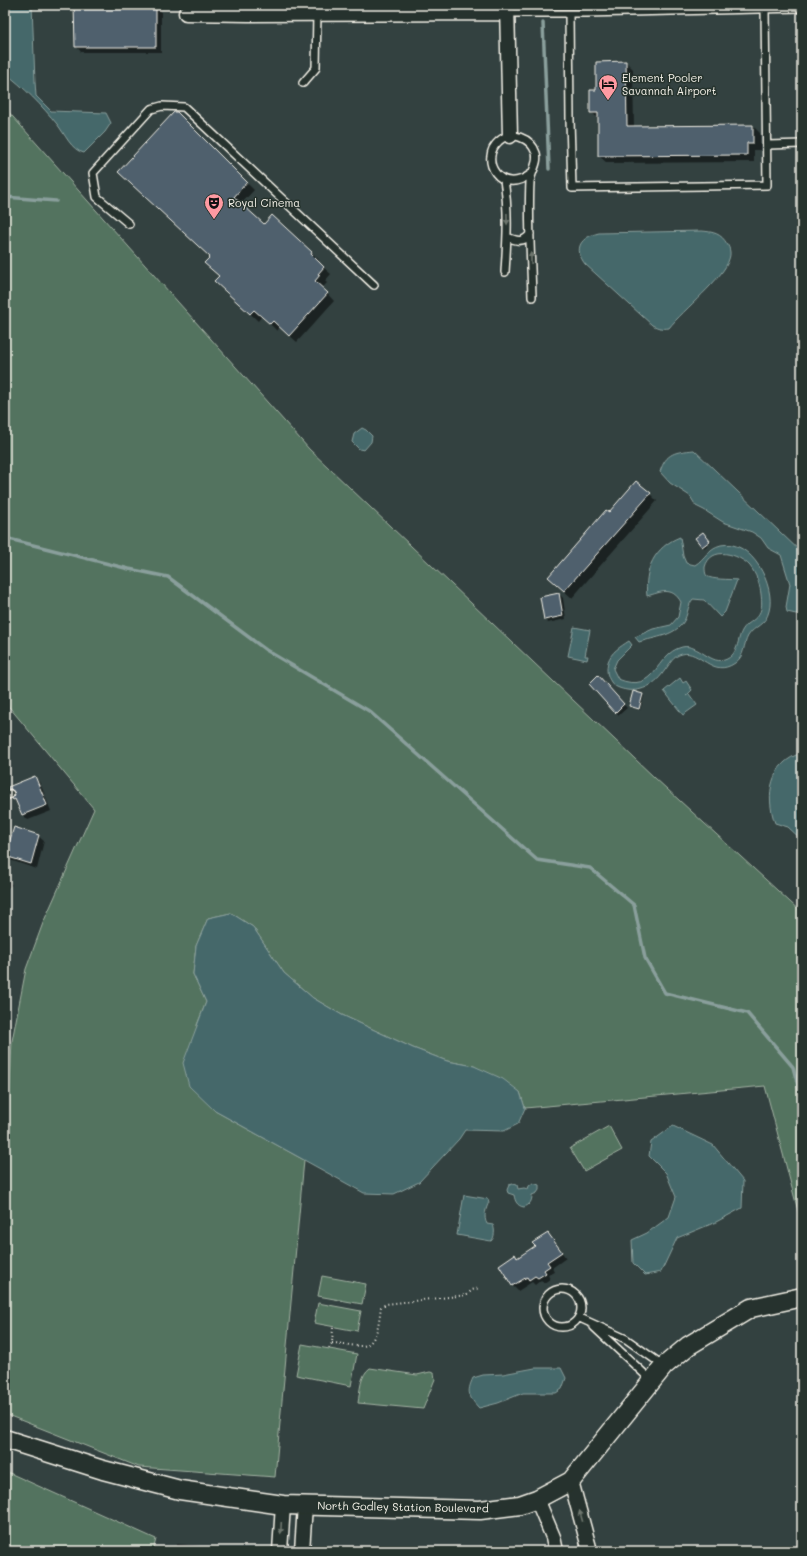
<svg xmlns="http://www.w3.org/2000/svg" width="807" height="1556" font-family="Mali,sans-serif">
<rect width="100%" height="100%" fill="#334140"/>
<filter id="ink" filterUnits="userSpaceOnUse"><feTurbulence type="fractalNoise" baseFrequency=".025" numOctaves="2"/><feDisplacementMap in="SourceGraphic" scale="8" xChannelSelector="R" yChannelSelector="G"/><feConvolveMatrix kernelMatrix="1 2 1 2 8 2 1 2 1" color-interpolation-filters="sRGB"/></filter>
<g filter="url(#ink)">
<!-- green -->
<path fill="#52735e" stroke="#a3b2a3" d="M5,108L309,449L655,778L802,913V1226L765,1086L525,1108L520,1092L474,1066L447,1061L413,1048L342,1015L313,998L284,973L253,927L231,913L208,918L196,946L193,974L206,1002L197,1025L215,1111L304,1160L275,1477L139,1467L5,1414L7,1147L12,1041L26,969L43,923L94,809L5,702Z
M609,1126L622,1150L584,1171L570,1148Z
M322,1276L366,1284L362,1304L318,1296Z
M318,1303L361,1311L357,1331L314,1323Z
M302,1344L357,1354L351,1386L296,1375Z
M370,1368L417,1375L430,1372L434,1373L435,1379L423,1409L358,1403C360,1391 360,1375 370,1368Z
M5,1471L156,1539L153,1551H5Z"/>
<!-- water -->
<path fill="#44686a" stroke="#8a9f9c" d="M5,5H32L35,82L36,96L51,111L106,113L111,123L105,132L84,153C71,150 65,134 57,124C43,107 23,86 5,73Z
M702,231C713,232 721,233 727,244C730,248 731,254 729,259C724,278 683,310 669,328C662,329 658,328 652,325L585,264C573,248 581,237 599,233Z
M362,428L366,430L372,436L371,442L364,450L359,449L352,442L354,434Z
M694,450L802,553V611L796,614L787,612L786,607L790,584L781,555L768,548L761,538L752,532L723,522L704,510L696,506L690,496L670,483L660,472C666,452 676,452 694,450Z
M680,537L683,556L686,563L695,565C705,559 708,548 721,545C751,538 776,586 769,611C766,625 754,626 748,636C743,645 745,656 735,663C712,679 700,649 682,654C673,656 670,664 665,670C656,684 643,692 627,690C621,689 614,687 611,682C607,676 606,670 608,662C611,652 620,647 629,641L632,645L617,660L613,669L618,679C657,695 654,654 682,647C699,643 711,667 727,659C742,651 735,633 748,624C761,615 763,610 761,594C760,584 756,574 750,566C739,554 711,545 705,567C705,570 705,574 707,576C711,580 730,579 737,580L725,612L720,617L704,600L693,599C688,605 688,612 685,619C677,636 655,637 639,642L635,637L653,629L671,625L678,617L681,602C672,586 661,592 647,596C644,570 654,547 680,537Z
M574,627L590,630L585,656H588L587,660L568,656Z
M680,678L683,683L686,681L692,690L686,696L689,694L697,705L683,715L664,691Z
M802,753V840L788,827L775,823C765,796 770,762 802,753Z
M231,913L253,927L284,973L313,998L342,1015L413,1048L447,1061L474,1066L503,1079L520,1092L525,1108L518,1124L504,1131L465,1130L459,1139L419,1182L394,1194L364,1193L215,1111L189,1086L183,1063L206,1002L193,974L196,946L208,918Z
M673,1126L713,1145L743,1181L742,1208L716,1222L677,1238L661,1272L645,1275L633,1263L632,1240L647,1233L669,1217L676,1197L666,1173L649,1156L651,1142Z
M533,1183L539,1185V1190L537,1193L532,1195C532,1201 530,1205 524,1207C517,1206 515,1201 514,1195L508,1193L507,1190L509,1185L513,1184L517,1185L518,1189L524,1188L528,1189L529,1186Z
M464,1195L488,1199L489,1202C486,1208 483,1217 487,1224L493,1225C495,1229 495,1238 491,1241L457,1235Z
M535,1368H561L566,1378L562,1389L556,1393H523L498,1403L479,1408C469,1397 466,1393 473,1378L483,1375L503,1374Z"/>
<!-- shadow -->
<path fill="#0007" d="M75,5H161V52H81L76,46Z
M626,62L633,69L634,127L753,126L760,133V150H754V162L607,163L599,156V119L591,112L597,91Z
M176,113L254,190L241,204L264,226L272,217L312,253L319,260L317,262L331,274L325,281L327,283L322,288L334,301L297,342L280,327L277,331L262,316L258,321L223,288L220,276L211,257Z
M650,494L657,501L572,598L556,584L609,514Z
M704,534L711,543L704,548L696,538Z
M559,594L563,598L566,619L548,623L545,619Z
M598,677L627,708L619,715L590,684Z
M642,695L644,696L640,710L630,706Z
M35,778L40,783L51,811L28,820L23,815L19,804L14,799L17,794H15L9,789Z
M38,836L44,841L37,869L10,860L5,856L8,844Z
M5,876L12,885L5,890Z
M548,1234L566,1258L552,1268L554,1272L548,1275L550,1279L544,1283L541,1280L535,1285L532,1282L518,1291L513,1286L500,1266L515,1256L518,1259L536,1246Z
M177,1544L199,1546L204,1551H177Z
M240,1550L254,1551H240Z"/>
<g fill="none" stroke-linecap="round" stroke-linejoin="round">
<!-- stream -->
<path stroke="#8a9f9c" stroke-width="3.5" d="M543,23L549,169
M5,197L56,201
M5,534L9,539L129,569L168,577L266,650L369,711L537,860L590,868L634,905L645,958L665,993L747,1013L793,1067L802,1101"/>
</g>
<!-- building -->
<path fill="#50616d" stroke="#f4f1e8" d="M74,5H156V47H75Z
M626,61L627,126L753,125V143H747V155L598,156V113H590V90H596V62Z
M174,112H177L247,182L234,197L264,224L272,215L312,252L311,254L324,267L318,274L320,275L315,281L328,293L289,336L273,321L270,324L254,310L250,314L214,281L219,276L204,263L210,257L118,172Z
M636,481L651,493L564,591L548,577L606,510L609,512Z
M703,532L710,541L702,547L695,538Z
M559,593L563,616L544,620L540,597Z
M598,675L624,704L615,713L589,684Z
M633,691L643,694L639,709L629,706Z
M35,776L47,805L22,815L15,799L13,800L12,798L15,795L14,792L11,789H8V787Z
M14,827L39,835L31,864L5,856L7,843H9Z
M548,1233L562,1252L547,1262L550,1266L544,1270L546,1273L538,1278L535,1276L529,1280L527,1277L512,1286L499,1265L515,1254L517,1258L535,1246L532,1243Z"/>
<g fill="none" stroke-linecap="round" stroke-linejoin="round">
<defs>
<path id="service" d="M507,13H586L802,8
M569,13L570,120L572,188L767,185L765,9
M303,83L316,68L317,14
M768,145L802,144
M531,174C500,197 478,159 499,141C511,130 531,138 536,153C539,163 531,172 530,182C528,220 531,259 532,297
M504,180C509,211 507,241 505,272
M129,224L97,197L93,173L151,109L162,106L184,107L374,285
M507,237C516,241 524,243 530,234
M5,796L10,794
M543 1308a19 19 0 1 1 38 0a19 19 0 1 1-38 0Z
M580,1318L626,1339L664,1366
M594,1327L652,1381"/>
<path id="minor" d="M507,5L510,136
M186,13L248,14L507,13
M571,1481L590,1551
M537,1499L553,1537L556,1551
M280,1551L283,1505
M302,1551L305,1505"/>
<path id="tertiary" d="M5,1439L103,1470L180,1490L283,1505L480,1510L520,1505L537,1499L571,1481L664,1366L688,1346L751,1308L802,1297"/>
</defs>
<!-- service casing -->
<use href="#service" stroke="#f4f1e8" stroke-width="10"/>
<!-- minor casing -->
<use href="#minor" stroke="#f4f1e8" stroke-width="17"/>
<!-- tertiary casing -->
<use href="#tertiary" stroke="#f4f1e8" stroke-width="21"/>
<!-- path -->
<path stroke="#f4f1e8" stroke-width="2" stroke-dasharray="1 3" stroke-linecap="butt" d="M332,1343C342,1343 351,1346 361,1346C378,1346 379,1319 381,1307L386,1304L467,1295L472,1290L480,1288
M329,1348L332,1343L333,1327"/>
<!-- service -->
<use href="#service" stroke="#26332d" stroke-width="7"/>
<!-- minor -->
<use href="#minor" stroke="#26332d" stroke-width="14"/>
<!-- tertiary -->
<use href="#tertiary" stroke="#26332d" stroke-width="18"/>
</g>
<!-- one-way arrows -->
<defs><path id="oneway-solid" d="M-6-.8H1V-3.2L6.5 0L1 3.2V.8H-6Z"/></defs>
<g fill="#6e766e">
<use href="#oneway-solid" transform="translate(507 219) rotate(89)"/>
<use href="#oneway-solid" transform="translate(531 258) rotate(-91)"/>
<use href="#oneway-solid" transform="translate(581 1516) rotate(-106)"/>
<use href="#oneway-solid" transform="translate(281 1528) rotate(93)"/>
</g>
</g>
<!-- icons -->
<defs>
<symbol id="hotel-pin" viewBox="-11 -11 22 30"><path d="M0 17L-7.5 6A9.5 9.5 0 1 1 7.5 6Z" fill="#ff9aa2" stroke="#26332d"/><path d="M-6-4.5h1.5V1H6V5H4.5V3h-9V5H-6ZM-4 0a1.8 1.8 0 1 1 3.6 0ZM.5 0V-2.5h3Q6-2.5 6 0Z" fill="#111"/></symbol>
<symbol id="theatre-pin" viewBox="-11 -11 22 30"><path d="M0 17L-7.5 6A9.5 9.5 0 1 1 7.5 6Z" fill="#ff9aa2" stroke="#26332d"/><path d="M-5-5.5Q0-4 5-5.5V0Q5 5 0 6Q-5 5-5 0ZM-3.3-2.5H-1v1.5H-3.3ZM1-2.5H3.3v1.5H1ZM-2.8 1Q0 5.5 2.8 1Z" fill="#111"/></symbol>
</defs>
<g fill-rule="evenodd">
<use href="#hotel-pin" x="597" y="73" width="22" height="30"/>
<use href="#theatre-pin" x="203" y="192" width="22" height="30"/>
</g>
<g text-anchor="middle" stroke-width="3" stroke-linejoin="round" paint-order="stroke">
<!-- poi labels -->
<g font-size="11" fill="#f4f1e8" stroke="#26332d" text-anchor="start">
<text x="622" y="82">Element Pooler<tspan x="622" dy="13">Savannah Airport</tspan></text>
<text x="228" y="207">Royal Cinema</text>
</g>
<!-- street labels -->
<g font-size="11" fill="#f4f1e8" stroke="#26332d">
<text transform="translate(403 1507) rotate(1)" y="4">North Godley Station Boulevard</text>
</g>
</g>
<!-- margin -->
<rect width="807" height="1556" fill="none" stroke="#26332d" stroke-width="20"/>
<rect x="10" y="10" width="787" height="1536" fill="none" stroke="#f4f1e8" stroke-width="1.5" filter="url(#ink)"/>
</svg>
